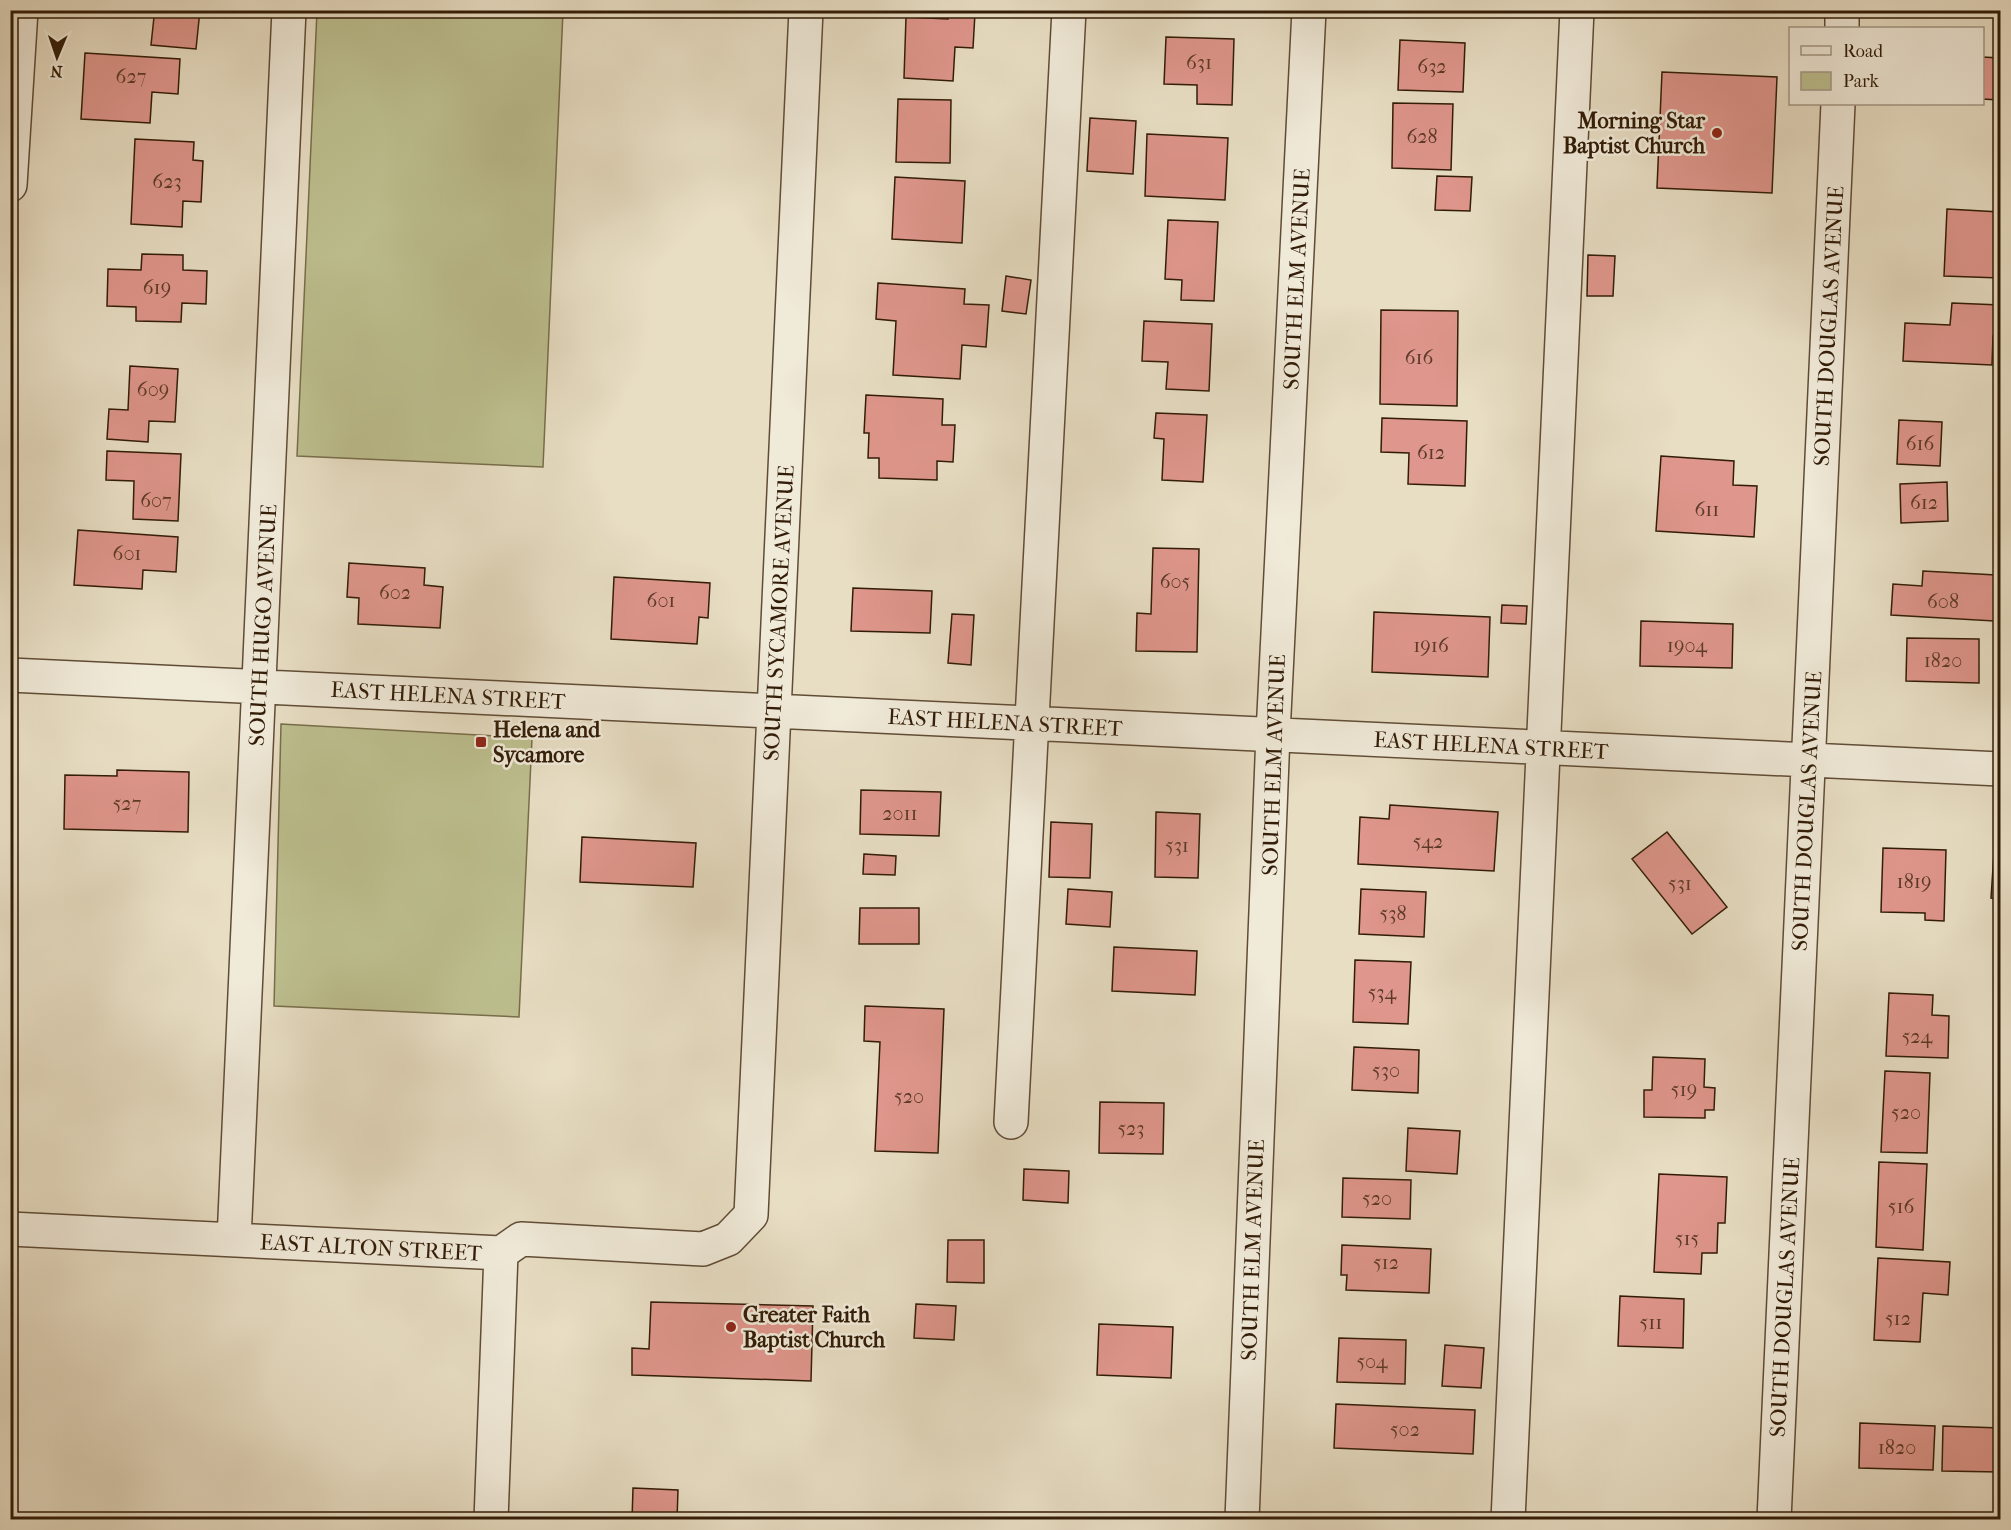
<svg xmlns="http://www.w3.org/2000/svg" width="2011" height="1530" font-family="'IM FELL French Canon',serif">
<rect width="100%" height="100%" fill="#e8dec4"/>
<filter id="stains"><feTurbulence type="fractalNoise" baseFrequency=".00333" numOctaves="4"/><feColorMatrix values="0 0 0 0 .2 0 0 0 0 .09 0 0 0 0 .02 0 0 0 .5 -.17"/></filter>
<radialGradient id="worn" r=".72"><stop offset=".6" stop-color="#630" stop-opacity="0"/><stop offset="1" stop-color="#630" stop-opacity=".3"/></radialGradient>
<!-- green -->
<path fill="#bdbf8f" stroke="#786e4b" stroke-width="1.5" d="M317,11H563L543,467L297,456Z
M281,724L532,738L519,1017L274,1006Z"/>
<!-- building -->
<path fill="#df968c" stroke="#321c07" stroke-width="1.5" d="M121,10H200L196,49L151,45L154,17L120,14Z
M948,11L975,13L973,48L955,47L953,81L904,78L906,17L948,19Z
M1166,37L1234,39L1232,105L1197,104V85L1164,84Z
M1400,40L1465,43L1463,92L1398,90Z
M85,53L180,59L178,94L152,92L150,123L81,119Z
M1982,57L2000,58V100L1982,99Z
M1662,72L1777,77L1772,193L1657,188Z
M898,99L951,100L950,163L896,162Z
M1393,103L1453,104L1451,170L1392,168Z
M1090,118L1136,121L1133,174L1087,171Z
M1147,134L1228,138L1225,200L1145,196Z
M135,139L194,142L193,160L203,161L201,202L183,201L182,227L131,224Z
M1437,176L1472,177L1470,211L1435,210Z
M895,177L965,181L962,243L892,239Z
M1947,209L2000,212V278L1944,276Z
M1168,220L1218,222L1214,301L1181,300L1182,280L1165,279Z
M142,254L183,255V270L207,271L206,304L182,303L181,322L136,321V307L107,306L108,269L141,270Z
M1588,255L1615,256L1613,296H1587Z
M1006,276L1031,280L1026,314L1002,311Z
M878,283L965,289L964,304L989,305L986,347L962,345L960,379L893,375L896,321L876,319Z
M1952,303L2000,305V336H1993L1992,365L1903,361L1905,323L1950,325Z
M1381,310L1458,311L1457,406L1380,404Z
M1144,321L1212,324L1209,391L1166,389L1168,362L1142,361Z
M130,366L178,369L175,422L149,421L148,442L107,439L109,409L128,410Z
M866,395L943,399L942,425H955L953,462L937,461V480L879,478V458H868L869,433H864Z
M1156,413L1207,415L1203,482L1162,480L1164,439L1154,438Z
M1382,418L1467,421L1465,486L1408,484L1409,453L1381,452Z
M1899,420L1942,422L1940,466L1897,464Z
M107,451L181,454L178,521L133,519L134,481L106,480Z
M1661,456L1734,461L1733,485L1757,486L1754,537L1656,531Z
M1947,482L1948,521L1901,523L1900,484Z
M78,530L178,537L176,572L143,570L142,589L74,585Z
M1153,548L1199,549L1197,652L1136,651L1137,613L1151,614Z
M349,563L425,568L424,585L443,587L440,628L358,624L359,598L347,597Z
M1923,571L1996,575L1994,621L1891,615L1893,584L1922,586Z
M614,577L710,583L708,618L699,617L697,644L611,639Z
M853,588L932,591L930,633L851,631Z
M1502,605L1527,606L1526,624L1501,623Z
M1374,612L1490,617L1488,677L1372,672Z
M952,614L974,615L971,665L948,663Z
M1641,621L1733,624L1732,668L1640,666Z
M1907,638L1979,639V683L1906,681Z
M117,770L189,772L188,832L64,829L65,775L117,776Z
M861,790L941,792L939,836L860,834Z
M1390,805L1498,812L1494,871L1358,864L1360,817L1389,819Z
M1156,812L1200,814L1198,878L1155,877Z
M1051,822L1092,824L1090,878L1049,877Z
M1667,832L1727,907L1692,934L1632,859Z
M582,837L696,843L693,887L580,882Z
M1883,848L1946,850L1944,921L1925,920V913L1881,912Z
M1994,853H2000V899L1991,898Z
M864,854L896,856L895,875L863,874Z
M1068,889L1112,892L1110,927L1066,924Z
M1361,889L1426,892L1424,937L1359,934Z
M860,908H919V944H859Z
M1114,947L1197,951L1195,995L1112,991Z
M1355,960L1411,962L1408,1024L1353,1022Z
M1889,993L1933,995L1932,1015L1949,1016L1948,1058L1886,1056Z
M865,1006L944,1009L938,1153L875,1151L880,1042L864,1041Z
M1354,1047L1419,1050L1418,1093L1352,1090Z
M1653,1057L1705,1059L1704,1087L1715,1088L1714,1110H1705V1118L1644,1117V1090H1652Z
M1885,1071L1930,1073L1927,1153L1881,1152Z
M1100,1102L1164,1103L1163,1154L1099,1153Z
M1408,1128L1460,1131L1457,1174L1406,1171Z
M1879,1162L1927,1164L1923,1250L1876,1247Z
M1024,1169L1069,1171L1068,1203L1023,1200Z
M1659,1174L1727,1177L1725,1223H1718L1717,1253H1702L1701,1274L1654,1272Z
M1343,1178L1411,1180L1410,1219L1342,1217Z
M948,1240H984V1283L947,1282Z
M1342,1245L1431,1249L1429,1293L1346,1290L1347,1275H1341Z
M1878,1258L1950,1262L1948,1295L1923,1293L1920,1342L1874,1340Z
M1620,1296L1684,1299L1683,1348L1618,1346Z
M651,1302L813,1306L811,1381L632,1375V1348L649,1349Z
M916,1304L956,1306L954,1340L914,1338Z
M1099,1324L1173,1327L1171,1378L1097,1375Z
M1339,1338L1406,1340L1405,1384L1337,1382Z
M1445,1345L1484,1348L1481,1388L1442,1386Z
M1336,1404L1475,1410L1473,1454L1334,1448Z
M1860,1423L1935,1426L1933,1470L1859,1468Z
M1943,1426L2000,1428V1472L1942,1471Z
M633,1488L678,1490L677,1520H632Z"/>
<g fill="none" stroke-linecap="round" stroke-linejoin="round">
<defs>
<path id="minor" d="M1842,28V10
M10,185L21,10
M10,675L2000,769
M1011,1122L1069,10
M10,1229L501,1253L521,1239L703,1249L728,1239L751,1215L806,10
M234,1240L289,10
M491,1520L501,1253
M1242,1520L1273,734L1309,10
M1508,1520L1577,10
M1774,1520L1838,104"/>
</defs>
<!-- minor casing -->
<use href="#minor" stroke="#604c36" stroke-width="36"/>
<!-- minor -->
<use href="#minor" stroke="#f0ead9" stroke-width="33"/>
</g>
<!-- markers -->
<g fill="#8f2418" stroke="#f0ead9" stroke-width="2">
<circle cx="1717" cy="133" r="6"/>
<rect x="475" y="736" width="12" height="12" rx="3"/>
<circle cx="731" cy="1327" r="6"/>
</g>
<g text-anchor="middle" stroke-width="5" stroke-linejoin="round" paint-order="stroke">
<!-- number labels -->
<g font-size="20" fill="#5d3a28">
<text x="1199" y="69">631</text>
<text x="1432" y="73">632</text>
<text x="131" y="83">627</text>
<text x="1422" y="143">628</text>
<text x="167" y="188">623</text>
<text x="157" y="294">619</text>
<text x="1419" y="364">616</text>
<text x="153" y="396">609</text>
<text x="1920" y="450">616</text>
<text x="1431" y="459">612</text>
<text x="156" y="507">607</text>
<text x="1924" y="509">612</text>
<text x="1707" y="516">611</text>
<text x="127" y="560">601</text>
<text x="1175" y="588">605</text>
<text x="395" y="599">602</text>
<text x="661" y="607">601</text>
<text x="1943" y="608">608</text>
<text x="1431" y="652">1916</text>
<text x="1687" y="652">1904</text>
<text x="1943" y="667">1820</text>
<text x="127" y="810">527</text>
<text x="900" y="820">2011</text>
<text x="1428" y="848">542</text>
<text x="1177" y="852">531</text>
<text x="1914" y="888">1819</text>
<text x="1680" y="890">531</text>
<text x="1393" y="920">538</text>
<text x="1382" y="999">534</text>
<text x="1917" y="1043">524</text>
<text x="1386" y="1077">530</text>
<text x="1684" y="1096">519</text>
<text x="909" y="1103">520</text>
<text x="1906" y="1119">520</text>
<text x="1131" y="1135">523</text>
<text x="1377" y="1205">520</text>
<text x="1901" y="1213">516</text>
<text x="1687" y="1245">515</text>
<text x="1386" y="1269">512</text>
<text x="1898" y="1325">512</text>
<text x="1651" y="1329">511</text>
<text x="1372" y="1368">504</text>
<text x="1405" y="1436">502</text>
<text x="1897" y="1454">1820</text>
</g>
<!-- poi labels -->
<g font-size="22" font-weight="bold" fill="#321c07" stroke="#f0ead9" text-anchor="start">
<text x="1705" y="128" text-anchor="end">Morning Star<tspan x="1705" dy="25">Baptist Church</tspan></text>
<text x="493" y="737">Helena and<tspan x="493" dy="25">Sycamore</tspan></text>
<text x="743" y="1322">Greater Faith<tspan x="743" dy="25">Baptist Church</tspan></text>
</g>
<!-- street labels -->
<g font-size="22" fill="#321c07" stroke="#f0ead9">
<text transform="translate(1296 279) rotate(-87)" y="8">SOUTH ELM AVENUE</text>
<text transform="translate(1828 326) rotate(-87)" y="8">SOUTH DOUGLAS AVENUE</text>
<text transform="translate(778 613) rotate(-87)" y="8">SOUTH SYCAMORE AVENUE</text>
<text transform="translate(262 625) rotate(-87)" y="8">SOUTH HUGO AVENUE</text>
<text transform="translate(448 695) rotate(3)" y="8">EAST HELENA STREET</text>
<text transform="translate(1005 722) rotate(3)" y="8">EAST HELENA STREET</text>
<text transform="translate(1491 745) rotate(3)" y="8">EAST HELENA STREET</text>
<text transform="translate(1273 765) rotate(-88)" y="8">SOUTH ELM AVENUE</text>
<text transform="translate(1806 811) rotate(-87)" y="8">SOUTH DOUGLAS AVENUE</text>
<text transform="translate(371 1247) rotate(3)" y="8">EAST ALTON STREET</text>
<text transform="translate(1252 1250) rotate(-88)" y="8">SOUTH ELM AVENUE</text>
<text transform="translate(1784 1297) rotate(-87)" y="8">SOUTH DOUGLAS AVENUE</text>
</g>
</g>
<!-- margin -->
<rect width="2011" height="1530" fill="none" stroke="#e8dec4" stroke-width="36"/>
<rect x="12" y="12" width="1987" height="1506" fill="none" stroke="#321c07" stroke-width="3"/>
<rect x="18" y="18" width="1975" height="1494" fill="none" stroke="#321c07" stroke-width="1.5"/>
<!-- legend -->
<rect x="1789" y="27" width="195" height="78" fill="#f0ead9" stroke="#a49885" stroke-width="1.5"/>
<rect x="1801" y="46" width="30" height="9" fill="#f0ead9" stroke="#a49885" stroke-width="1.5"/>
<text x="1843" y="57" font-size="18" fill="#321c07">Road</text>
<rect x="1801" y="72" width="30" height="18" fill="#bdbf8f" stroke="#a49885" stroke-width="1.5"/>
<text x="1843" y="87" font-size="18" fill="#321c07">Park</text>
<!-- north arrow -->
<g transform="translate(57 57) rotate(182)" stroke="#f0ead9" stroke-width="4.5" paint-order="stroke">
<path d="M0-4.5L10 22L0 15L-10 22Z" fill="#321c07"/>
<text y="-9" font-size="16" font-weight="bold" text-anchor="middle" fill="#321c07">N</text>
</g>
<rect width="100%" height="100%" filter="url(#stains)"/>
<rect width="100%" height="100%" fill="url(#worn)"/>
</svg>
